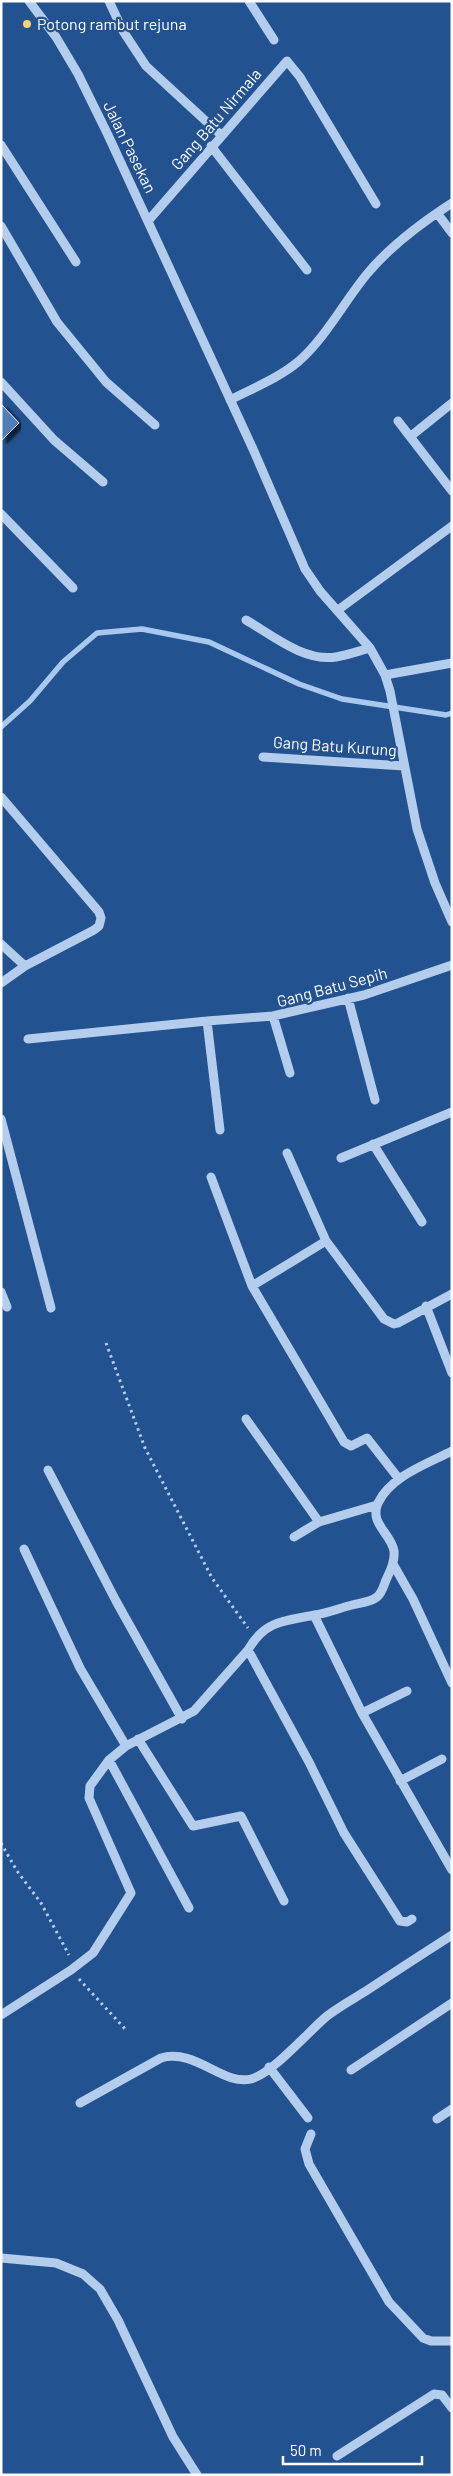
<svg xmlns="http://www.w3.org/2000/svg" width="453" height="2476" font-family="Barlow,sans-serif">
<defs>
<filter id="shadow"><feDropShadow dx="5.5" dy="3" stdDeviation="1" flood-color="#0009"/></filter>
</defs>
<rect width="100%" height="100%" fill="#235290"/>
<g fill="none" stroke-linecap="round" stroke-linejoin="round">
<!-- stream -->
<path stroke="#a8c8ed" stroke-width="5.5" d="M1,727L30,701L63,662L97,633L142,629L209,642L299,684L342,699L446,715L452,713"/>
</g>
<!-- building -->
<path fill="#507eb8" stroke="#d9e7f9" filter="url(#shadow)" d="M1,404L19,423L1,441Z"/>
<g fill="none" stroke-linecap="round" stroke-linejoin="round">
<!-- path -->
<path stroke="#b4cdec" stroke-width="3" stroke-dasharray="2.5 4" stroke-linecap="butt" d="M106,1343L145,1448L212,1578L248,1628
M1,1843L17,1871L41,1903L69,1955
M79,1979L126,2030"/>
<!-- minor -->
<path stroke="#b4cdec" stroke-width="9" d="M29,1L56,37L78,74L108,135L253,449L305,569L320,591L370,648L385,675L390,691L417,829L435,883L452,922
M109,1L123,31L146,66L221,135
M249,1L274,40
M1,145L76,262
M211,146L307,270
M437,213L452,233
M148,221L287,61L300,77L376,204
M1,226L57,322L106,382L155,425
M1,382L54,440L103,482
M230,400C253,388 279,378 299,361C326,337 344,302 367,274C391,245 421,223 452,203
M398,421L452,491
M411,436L452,403
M1,514L73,588
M338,610L452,526
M246,620C272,635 304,662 336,657C348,655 359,651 370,648
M385,675L452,663
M263,757L404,766
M1,797L99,912L101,918L99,926L94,930L25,966L1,983
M1,944L25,966
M348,998L375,1100
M28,1039L207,1021
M290,1073L273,1016L364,995L452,965
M1,1119L51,1308
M220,1130L207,1021L273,1016
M373,1144L422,1222
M287,1153L326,1241
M341,1158L452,1112
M211,1177L252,1286L326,1241L384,1319L394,1324L398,1323L452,1294
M252,1286L344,1442L351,1446L367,1438L399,1479
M1,1292L7,1307
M426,1306L452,1373
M246,1419L319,1522
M48,1470L116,1601L182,1719
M294,1537L319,1522L377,1505
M24,1549L80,1668L126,1746
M393,1564L413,1599L452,1683
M314,1615L362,1713L452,1870
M248,1650L309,1762L344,1833L400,1921L407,1922L412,1919
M362,1713L407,1691
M138,1739L193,1826L241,1816L284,1901
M109,1760L189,1908
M400,1781L442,1759
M1,2015L71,1970L93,1953L131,1893L89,1798L90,1786L109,1760L126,1746L194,1711L248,1650C265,1620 285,1621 315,1615C328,1613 340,1608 352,1605C360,1603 371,1602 377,1597C382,1593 384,1585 386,1580C390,1571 395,1562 394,1551C391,1533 369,1524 378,1503C391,1476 427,1464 452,1451
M269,2067L308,2118
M351,2070L452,2003
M80,2103L161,2058C195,2048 223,2086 251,2079C272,2074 309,2031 327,2016C340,2006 355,1998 369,1989C396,1971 424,1953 452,1935
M437,2119L452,2109
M311,2134L305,2149L309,2164L389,2302L423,2338L431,2341H452
M1,2258L56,2263L83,2274L100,2289L118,2320L173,2437L197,2475
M337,2456L434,2394L442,2395L452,2408"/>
</g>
<!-- markers -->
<circle fill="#f7d276" stroke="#235290" stroke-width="2" cx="27" cy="24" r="5"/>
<g text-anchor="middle" stroke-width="4.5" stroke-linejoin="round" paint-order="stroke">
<!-- poi labels -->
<g font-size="16" fill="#fff" stroke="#235290" text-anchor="start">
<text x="37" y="30">Potong rambut rejuna</text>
</g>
<!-- street labels -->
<g font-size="16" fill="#fff" stroke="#235290">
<text transform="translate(216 119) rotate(-49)" y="6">Gang Batu Nirmala</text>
<text transform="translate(130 147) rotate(64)" y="6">Jalan Pasekan</text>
<text transform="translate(335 746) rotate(4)" y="6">Gang Batu Kurung</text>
<text transform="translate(332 987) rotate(-15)" y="6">Gang Batu Sepih</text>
</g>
</g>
<!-- border -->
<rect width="453" height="2476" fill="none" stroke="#ffffff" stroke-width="5"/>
<!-- scale -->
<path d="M283 2456v8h139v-8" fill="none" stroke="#ffffff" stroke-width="2.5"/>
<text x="290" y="2456" font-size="15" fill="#ffffff" stroke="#235290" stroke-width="4" paint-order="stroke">50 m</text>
</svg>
